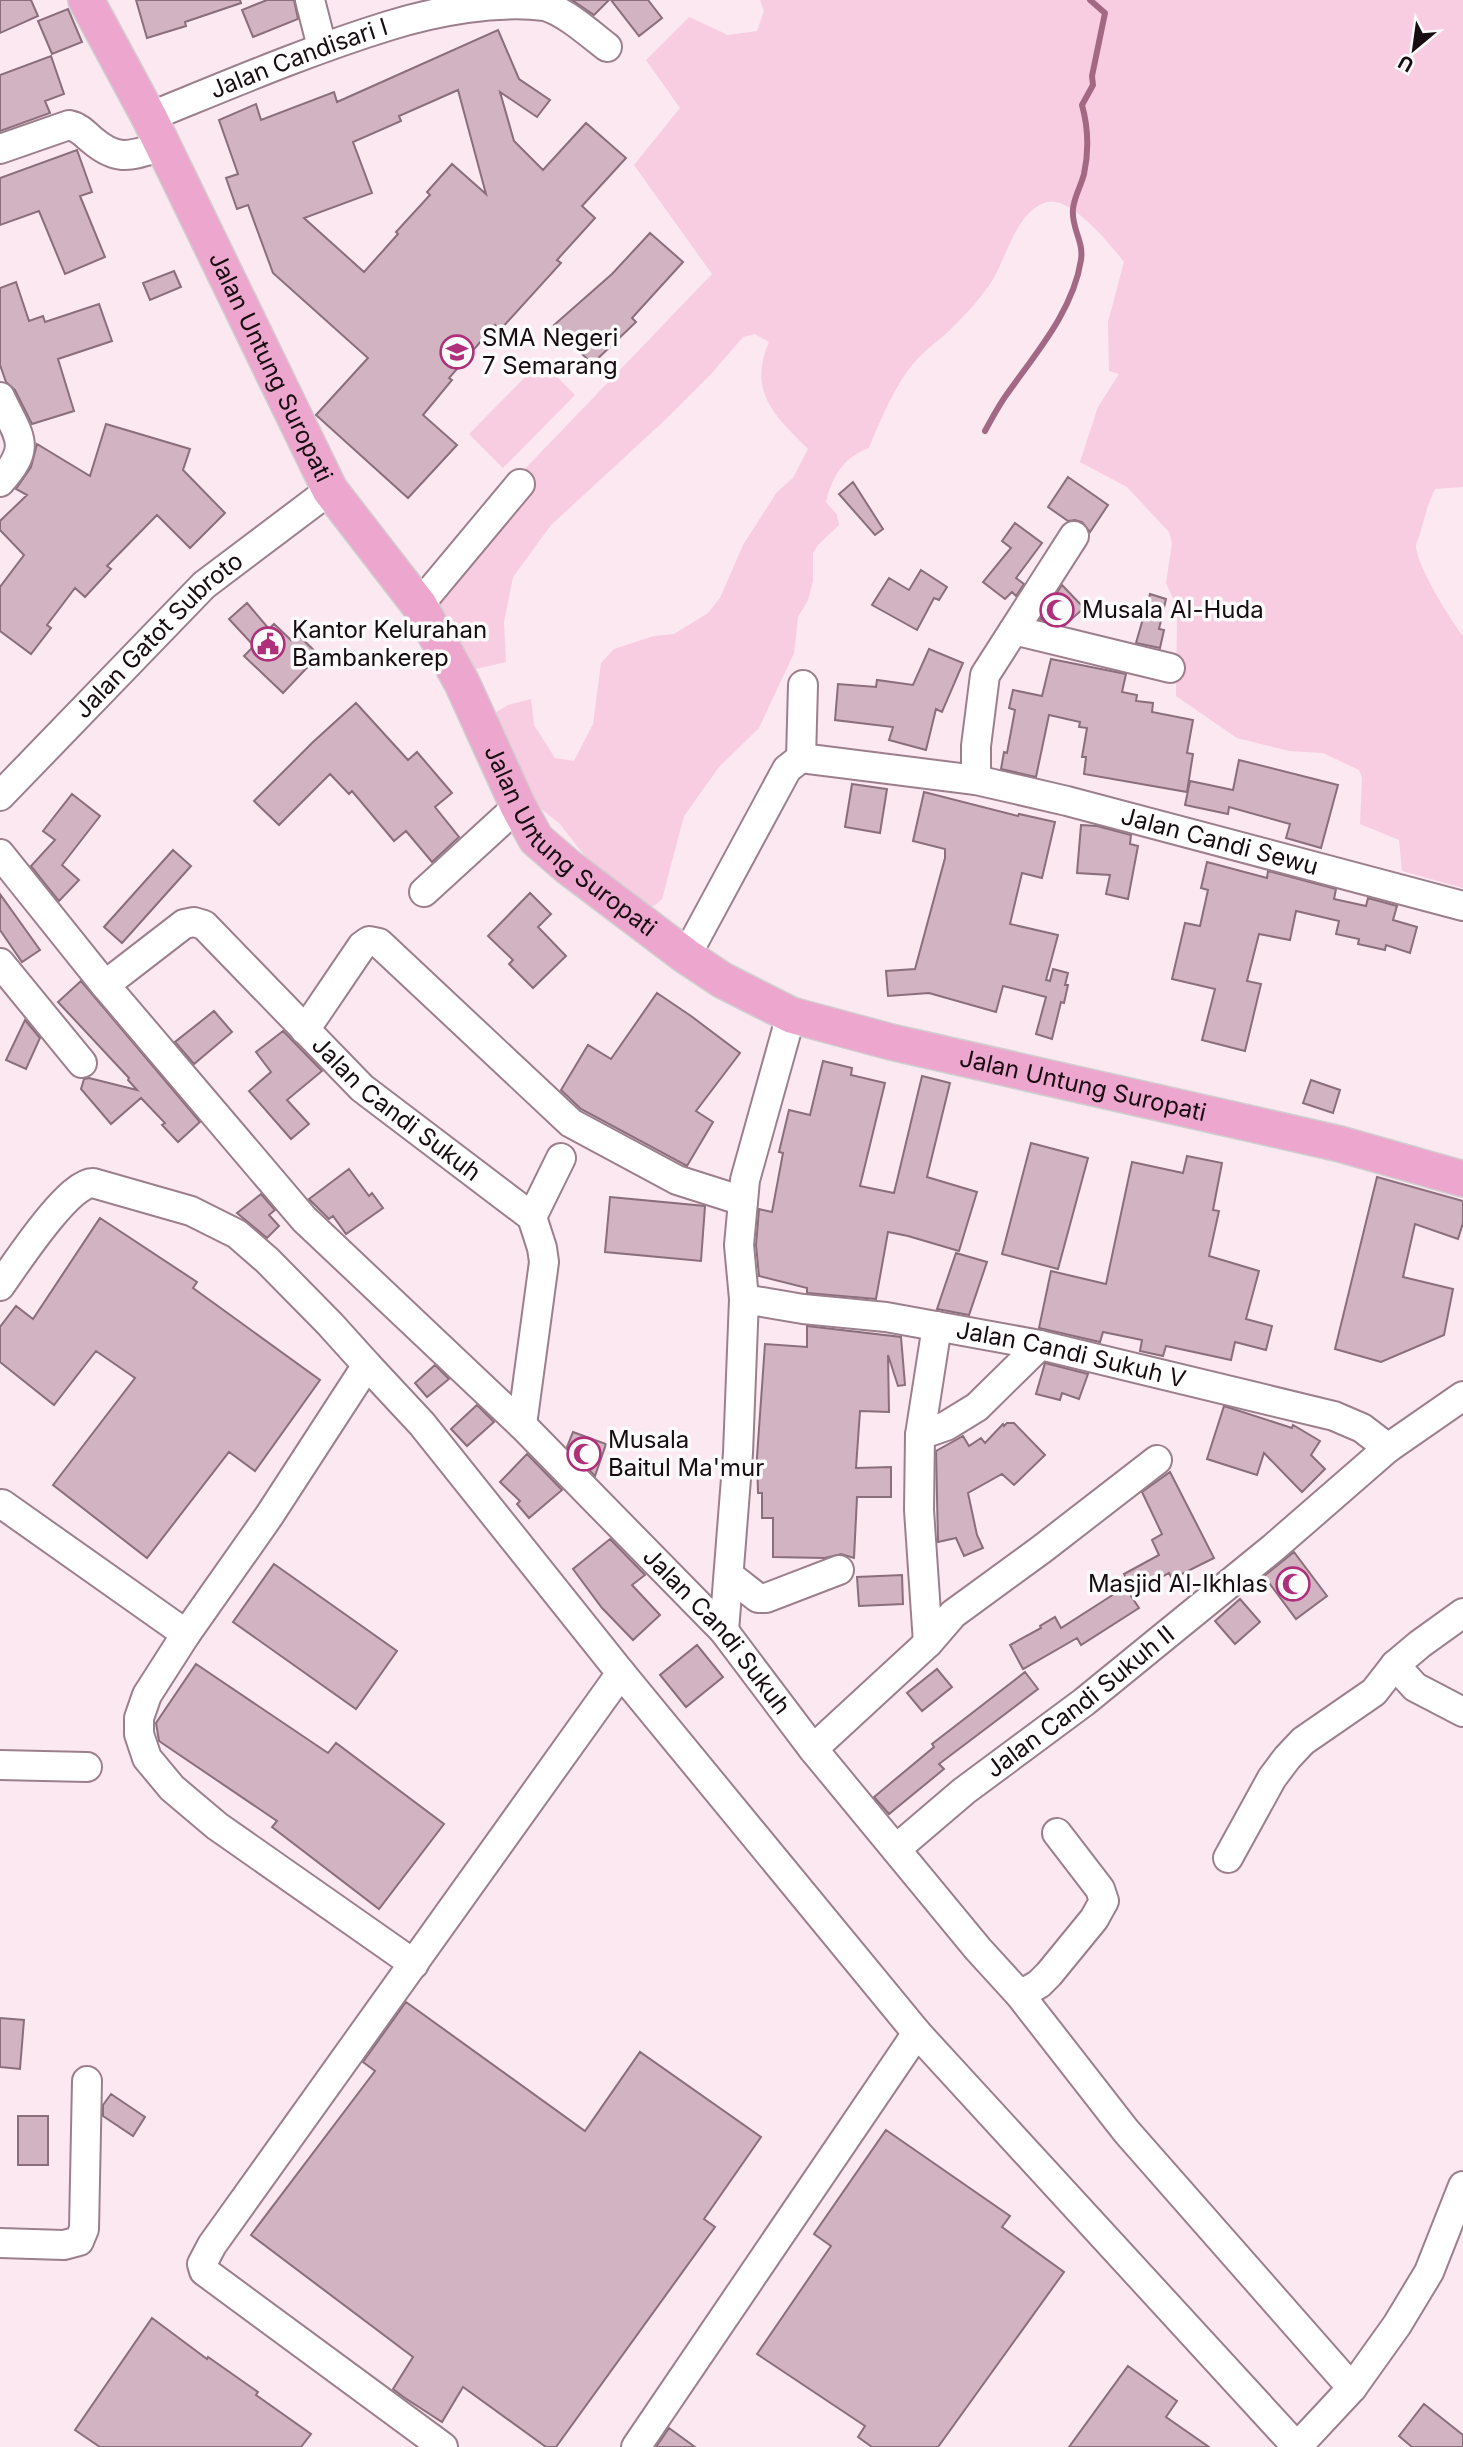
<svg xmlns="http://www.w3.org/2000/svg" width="1463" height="2447" font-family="Inter,sans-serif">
<rect width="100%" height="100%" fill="#fbe8f1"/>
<!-- green -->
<path fill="#f8cce1" d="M760,0H1463V487L1435,489C1427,505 1426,513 1421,530C1420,535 1417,541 1416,545C1415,563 1451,621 1463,636V888L1402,871L1399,840L1360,824L1362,778L1359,770L1323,753L1289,751L1237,738L1176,696L1177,619L1173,598L1166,583L1172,543L1169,532L1127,487L1080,462L1098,407L1119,374L1109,371L1108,322L1124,262C1110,244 1071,196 1047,202C1017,210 1007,256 993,279C983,296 966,314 952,328C940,340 924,350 913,364C895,385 879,423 869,448C843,457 832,477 826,502L837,515L839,525L818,545L813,553V581L808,600L798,617L794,653L759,728L719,767L684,816L662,899L654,906L642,907L600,875L559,823L521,793L493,714L508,705L531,699L534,725L555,758L574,761L593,724L601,663L614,649L654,636L674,634L708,613L720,598L743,545L777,492L793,478L808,449C776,417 747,392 769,342L755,334L743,337L711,374L665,420L551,525L513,577L504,622L506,662L467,671L422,576L712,274L634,165L680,108L646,60L689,17L728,35L757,31L764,11Z
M541,361L575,395L503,468L469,434Z"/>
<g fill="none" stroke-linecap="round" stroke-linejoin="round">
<!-- stream -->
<path stroke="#a26884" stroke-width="6" d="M985,431C992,418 999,405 1007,394C1036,353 1073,311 1081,260C1084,241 1071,228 1073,209C1074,197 1081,186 1084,174C1089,151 1088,127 1082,105L1093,85L1092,76L1105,13L1090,0"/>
</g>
<!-- building -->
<path fill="#d2b3c1" stroke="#8a6e7b" stroke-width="2" fill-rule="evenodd" d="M0,0H31L38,16L0,33Z
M136,0H240L241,3L185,22L186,26L147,38Z
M267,0H294L298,19L253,37L242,10Z
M572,0H609L594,15Z
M611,0H648L662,18L639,36Z
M68,9L82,42L52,54L38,21Z
M498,30L519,79L550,100L537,117L500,92L514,141L543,170L586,123L626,158L582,206L595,218L557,260L561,263L500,330L495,325L449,378L452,380L423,415L457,445L408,498L316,415L368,358L273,273L248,205L237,209L226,178L238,174L219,120L256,104L261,120L334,92L337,102ZM458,90L486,194L452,164L427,192L430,195L396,232L398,234L364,272L304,218L372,193L353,142L401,121L399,116Z
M51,56L64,94L45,101L50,113L0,131V75Z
M77,150L92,192L80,196L105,257L65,274L39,211L0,225V178Z
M650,233L683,262L632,318L636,322L592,364L554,325L612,274Z
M174,271L181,287L150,300L143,283Z
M16,282L29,321L43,316L45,322L99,304L112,341L58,359L74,411L32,424L15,390L6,382L0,365V288Z
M106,424L190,449L183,470L225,513L190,548L157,515L107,566L111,569L85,597L75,588L47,625L51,628L31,654L0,631V587L24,555L0,530V521L27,495L16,489L31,467L37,444L90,476Z
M1068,477L1108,505L1090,532L1082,522L1075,520L1068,521L1048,507Z
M853,482L883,529L875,535L839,494Z
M1015,523L1042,543L1016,578L1024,584L1016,596L1012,592L1005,599L983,582L1011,548L1002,541Z
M921,570L947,587L939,600L934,598L917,630L872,605L889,578L909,590Z
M1062,585L1084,608L1065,625L1040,619Z
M1150,594L1166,599L1159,629L1164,630L1160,648L1136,643Z
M247,603L269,629L274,624L291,640L297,634L319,655L283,693L244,656L254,646L229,619Z
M929,649L963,663L942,712L936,709L926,750L889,740L893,727L835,720L838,684L876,687L877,680L913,685Z
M1051,659L1126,674L1122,692L1137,695L1136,701L1153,703L1152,712L1193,720L1187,753L1193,754L1187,792L1084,774L1086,757H1082L1087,728L1079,727L1080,722L1049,715L1036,777L1001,769L1004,752L1007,753L1015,710L1009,708L1013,690L1042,696Z
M356,703L408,760L417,752L452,793L435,807L459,837L432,862L406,831L394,841L352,791L349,794L330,774L279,825L254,801L313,742Z
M1239,760L1338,785L1321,848L1286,838L1290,824L1229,807L1228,814L1185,805L1190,781L1233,790Z
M852,784L887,789L880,833L845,827Z
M924,792L1018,816L1019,814L1055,822L1042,878L1022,873L1010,924L1058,935L1046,980L1050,981L1053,969L1068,973L1065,985H1068L1064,1003L1061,1002L1052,1039L1036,1034L1046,997L1003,986L996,1012L929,993L888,996L886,971L915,969L945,858V849L913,841Z
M72,794L100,816L62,865L79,880L59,901L31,866L55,840L43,831Z
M1081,825L1097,826L1131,835L1130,844L1138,846L1128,899L1106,894L1110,875L1077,873Z
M173,850L191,866L122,943L104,927Z
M1207,862L1267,878L1268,871L1336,889L1334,899L1366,906L1368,898L1397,906L1393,920L1417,927L1410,953L1386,945L1385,950L1358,944L1359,939L1336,934L1339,921L1296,911L1290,940L1259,934L1247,981L1261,984L1245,1051L1202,1040L1215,989L1172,979L1185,923L1200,926L1208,890L1201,888Z
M530,893L551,914L538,927L566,956L533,988L509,964L513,960L488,936Z
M0,894L40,950L22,962L0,930Z
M81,981L200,1122L178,1142L162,1125L165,1123L141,1098L111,1124L81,1089L84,1079L89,1078L137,1090L128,1080L129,1078L58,1002Z
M657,993L691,1016L740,1053L696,1111L713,1122L687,1166L581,1109L561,1090L588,1045L611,1059Z
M214,1011L232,1032L194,1064L175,1042Z
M25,1020L40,1038L26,1069L6,1060Z
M283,1031L322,1071L287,1100L309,1124L291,1139L249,1091L271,1072L256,1052Z
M823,1061L852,1068L851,1075L885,1083L860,1186L894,1193L922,1076L950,1083L927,1177L977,1192L959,1251L908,1236L888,1232L876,1299L807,1293V1288L759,1276L756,1245L759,1209L772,1212L783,1153L779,1152L789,1110L810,1115Z
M1311,1080L1340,1090L1333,1113L1303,1103Z
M1031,1143L1088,1158L1058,1269L1002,1254Z
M1187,1156L1222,1163L1213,1210L1219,1211L1209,1256L1259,1271L1246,1319L1272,1326L1266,1350L1235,1342L1231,1360L1166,1346L1163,1356L1140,1351L1142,1340L1103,1332L1100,1342L1039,1328L1051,1271L1106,1284L1132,1162L1183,1173Z
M349,1169L369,1196L372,1193L383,1208L346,1234L333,1216L329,1219L309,1199Z
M1377,1177L1463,1201V1223L1458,1239L1415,1224L1403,1277L1453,1289L1444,1335L1381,1362L1335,1349Z
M261,1194L275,1210L269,1215L279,1226L267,1238L237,1213Z
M610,1197L705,1206L701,1261L605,1252Z
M100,1218L197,1282L193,1288L320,1380L255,1471L229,1452L147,1558L53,1485L135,1378L96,1351L54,1405L0,1362V1327L16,1306L33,1319Z
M956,1253L987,1262L969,1315L937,1309Z
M807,1326L901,1337L905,1385L898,1386L888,1355L889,1412L860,1411L856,1468L891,1467V1497H857L854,1558L841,1554L825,1558L773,1557V1518H762V1493H758L757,1457L765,1344L807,1347Z
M1045,1363L1088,1374L1079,1399L1062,1393L1060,1400L1036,1394Z
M435,1365L449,1379L427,1397L415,1383Z
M477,1405L494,1422L467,1446L451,1429Z
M1224,1406L1292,1428L1293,1425L1320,1441L1311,1455L1325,1469L1302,1492L1264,1453L1257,1475L1207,1459Z
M1007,1423H1014L1045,1455L1014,1485L1002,1474L968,1493L977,1535L983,1548L964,1556L956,1538L938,1542L936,1451L963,1436L969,1446L981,1438L985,1443L1003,1424L1004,1426Z
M573,1432L606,1444L595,1476L567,1447Z
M527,1454L562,1490L529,1518L517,1504L520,1501L500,1482Z
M1170,1472L1214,1558L1172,1579L1169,1573L1134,1593L1124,1574L1159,1555L1152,1540L1162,1534L1142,1492Z
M610,1539L645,1575L632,1585L660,1615L633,1640L602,1608L573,1569Z
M1294,1552L1327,1596L1296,1619L1264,1576Z
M274,1564L397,1651L356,1709L233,1622Z
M902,1575L903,1604L859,1606L857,1577Z
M1125,1587L1139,1608L1081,1645L1077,1638L1023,1669L1010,1645L1041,1628L1040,1626L1055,1617L1061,1628Z
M1240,1599L1260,1622L1235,1644L1215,1621Z
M697,1645L723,1677L686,1707L660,1675Z
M196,1664L328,1753L336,1743L444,1824L379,1909L272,1827L277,1821L159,1741L156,1723Z
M937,1669L952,1687L922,1711L907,1693Z
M1025,1672L1038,1689L939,1764L944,1769L889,1814L874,1797L934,1747L932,1744Z
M406,2002L585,2131L640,2052L761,2137L704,2219L715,2227L556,2447H546L463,2387L442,2422L405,2398L393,2389L413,2357L251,2235L375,2071L363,2062Z
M0,2018L24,2020L20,2069L0,2067Z
M111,2094L145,2117L133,2136L103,2116V2105Z
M18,2116H48V2165H18Z
M886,2130L1010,2216L1002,2227L1064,2272L938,2447H872L858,2437L865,2426L757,2354L831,2246L814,2234Z
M152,2318L207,2359L208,2357L258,2392L256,2395L311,2434L301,2447H100L75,2430Z
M1128,2366L1177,2401L1166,2417L1209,2447H1069Z
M1424,2404L1463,2435V2447H1412L1399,2436Z
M669,2428L695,2447H656Z"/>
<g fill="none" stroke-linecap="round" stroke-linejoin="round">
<defs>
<g id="minor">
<path d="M310,0L322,47"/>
<path id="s1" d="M149,117C228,85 307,51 388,26C436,11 496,0 545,6C566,12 590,34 607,47"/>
<path d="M0,149L69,125C79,127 84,133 92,140C119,163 132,155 163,146"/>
<path d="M0,397C19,438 33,445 0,482"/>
<path d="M419,605L520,484"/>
<path d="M1014,630L1170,668"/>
<path d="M801,758L803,685"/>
<path d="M976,780V746L985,675L1074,536"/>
<path id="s2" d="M0,796L204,585L330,490"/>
<path id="s3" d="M0,854L105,985L304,1219L522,1425L724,1631L813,1749L978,1949L1020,1995L1039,1984L1049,1974L1094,1919L1104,1901L1100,1889L1057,1833"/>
<path d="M424,892L518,806"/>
<path id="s4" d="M686,956L787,769L801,758L976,780L1067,801L1463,906"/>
<path d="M0,963L82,1063"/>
<path id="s5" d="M105,985L184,924L194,922L204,925L362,1088L532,1217L542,1248L544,1262L522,1425"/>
<path d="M305,1030L362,946L369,941L379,943L571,1123L677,1180L743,1201"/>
<path d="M532,1217L561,1158"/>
<path d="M0,1286C15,1265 69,1182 93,1183L191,1211L237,1234L267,1260L330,1324L367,1365L269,1516L186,1634L147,1695L139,1718V1734L147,1758L172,1788L217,1826L414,1964"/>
<path id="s6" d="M744,1299L803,1309L886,1317L1040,1345L1334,1416L1362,1428L1388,1448"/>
<path d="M367,1365L422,1424L621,1673"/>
<path d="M920,1435L946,1426L977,1407L1040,1345"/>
<path d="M2,1504L186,1634"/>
<path d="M730,1576L758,1598H766L839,1570"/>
<path d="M1463,1613L1420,1644L1395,1665L1415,1687L1463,1712"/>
<path d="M724,1631L738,1453L744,1299L739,1245L745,1180L791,1015"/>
<path d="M928,1643L919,1510L920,1435L937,1326"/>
<path d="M813,1749L928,1643L953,1614L1042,1549L1157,1460"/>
<path d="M0,1765L87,1767"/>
<path id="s7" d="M896,1849L964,1791L1084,1702L1273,1548L1388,1448L1463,1396"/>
<path d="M1228,1858L1272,1778L1287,1758L1303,1741L1374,1692L1395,1665"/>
<path d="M1020,1995L1126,2131L1352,2388"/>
<path d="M0,2243L64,2245L79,2241L84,2229L87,2081"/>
<path d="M443,2447L204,2271L202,2264L212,2245L621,1673L917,2033"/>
<path d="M636,2447L917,2033L1297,2447"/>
<path d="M1297,2447L1352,2388L1397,2325L1429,2272L1463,2186"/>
</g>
<g id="major">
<path id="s8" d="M86,0L149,117L330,490L419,605L462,683L518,806L536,839L567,866L686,956L722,980L791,1015L891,1042L1340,1144L1463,1179"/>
</g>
</defs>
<!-- minor casing -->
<use href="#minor" stroke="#9c7f8c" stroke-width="32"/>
<!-- major casing -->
<use href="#major" stroke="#d1cecf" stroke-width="38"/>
<!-- minor -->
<use href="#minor" stroke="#fff" stroke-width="28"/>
<!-- major -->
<use href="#major" stroke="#eda6cd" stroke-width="35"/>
</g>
<!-- icons -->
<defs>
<symbol id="school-ring" viewBox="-11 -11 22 22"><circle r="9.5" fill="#fbfbfb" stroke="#af2f7b" stroke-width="1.5"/><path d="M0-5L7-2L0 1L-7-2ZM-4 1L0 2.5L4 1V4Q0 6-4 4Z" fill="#af2f7b"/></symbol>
<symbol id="mosque-ring" viewBox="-11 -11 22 22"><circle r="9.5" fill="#fbfbfb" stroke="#af2f7b" stroke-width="1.5"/><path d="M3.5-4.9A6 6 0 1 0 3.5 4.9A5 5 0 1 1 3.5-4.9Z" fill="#af2f7b"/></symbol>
<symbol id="civic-ring" viewBox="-11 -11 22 22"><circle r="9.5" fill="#fbfbfb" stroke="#af2f7b" stroke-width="1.5"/><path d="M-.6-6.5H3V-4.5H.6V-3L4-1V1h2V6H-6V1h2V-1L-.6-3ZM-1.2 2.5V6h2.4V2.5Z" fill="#af2f7b"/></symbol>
</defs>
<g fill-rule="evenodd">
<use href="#school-ring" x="438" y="333" width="38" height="38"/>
<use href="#mosque-ring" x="1038" y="591" width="38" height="38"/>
<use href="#civic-ring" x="249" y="625" width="38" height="38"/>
<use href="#mosque-ring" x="565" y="1435" width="38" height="38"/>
<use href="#mosque-ring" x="1274" y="1565" width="38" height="38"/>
</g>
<g text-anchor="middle" stroke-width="7" stroke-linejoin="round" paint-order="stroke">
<!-- street labels -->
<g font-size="24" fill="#170c11" stroke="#fbfbfb">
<text dy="8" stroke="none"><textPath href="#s1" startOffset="161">Jalan Candisari I</textPath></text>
<text dy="8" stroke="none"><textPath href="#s8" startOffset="411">Jalan Untung Suropati</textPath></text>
<text dy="8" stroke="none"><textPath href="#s2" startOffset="226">Jalan Gatot Subroto</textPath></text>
<text dy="8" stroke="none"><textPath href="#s8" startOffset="978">Jalan Untung Suropati</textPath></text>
<text dy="8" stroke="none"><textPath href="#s4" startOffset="658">Jalan Candi Sewu</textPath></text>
<text dy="8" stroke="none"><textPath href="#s8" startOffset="1566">Jalan Untung Suropati</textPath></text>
<text dy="8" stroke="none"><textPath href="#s5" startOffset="387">Jalan Candi Sukuh</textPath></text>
<text dy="8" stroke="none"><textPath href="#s6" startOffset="332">Jalan Candi Sukuh V</textPath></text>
<text dy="8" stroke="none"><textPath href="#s3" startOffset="1059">Jalan Candi Sukuh</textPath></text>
<text dy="8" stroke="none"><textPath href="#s7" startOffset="236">Jalan Candi Sukuh II</textPath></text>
</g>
<!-- poi labels -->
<g font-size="24" fill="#170c11" stroke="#fbfbfb" text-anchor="start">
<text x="482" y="346">SMA Negeri<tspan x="482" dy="28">7 Semarang</tspan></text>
<text x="1082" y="618">Musala Al-Huda</text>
<text x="292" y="638">Kantor Kelurahan<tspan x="292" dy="28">Bambankerep</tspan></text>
<text x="608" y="1448">Musala<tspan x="608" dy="28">Baitul Ma'mur</tspan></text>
<text x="1268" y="1592" text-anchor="end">Masjid Al-Ikhlas</text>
</g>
</g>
<!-- north arrow -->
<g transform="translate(1414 49) rotate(209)" stroke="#fbfbfb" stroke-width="5" paint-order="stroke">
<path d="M0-5L12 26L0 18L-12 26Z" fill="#170c11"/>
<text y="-10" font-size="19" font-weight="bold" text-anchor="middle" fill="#170c11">U</text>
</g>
</svg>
